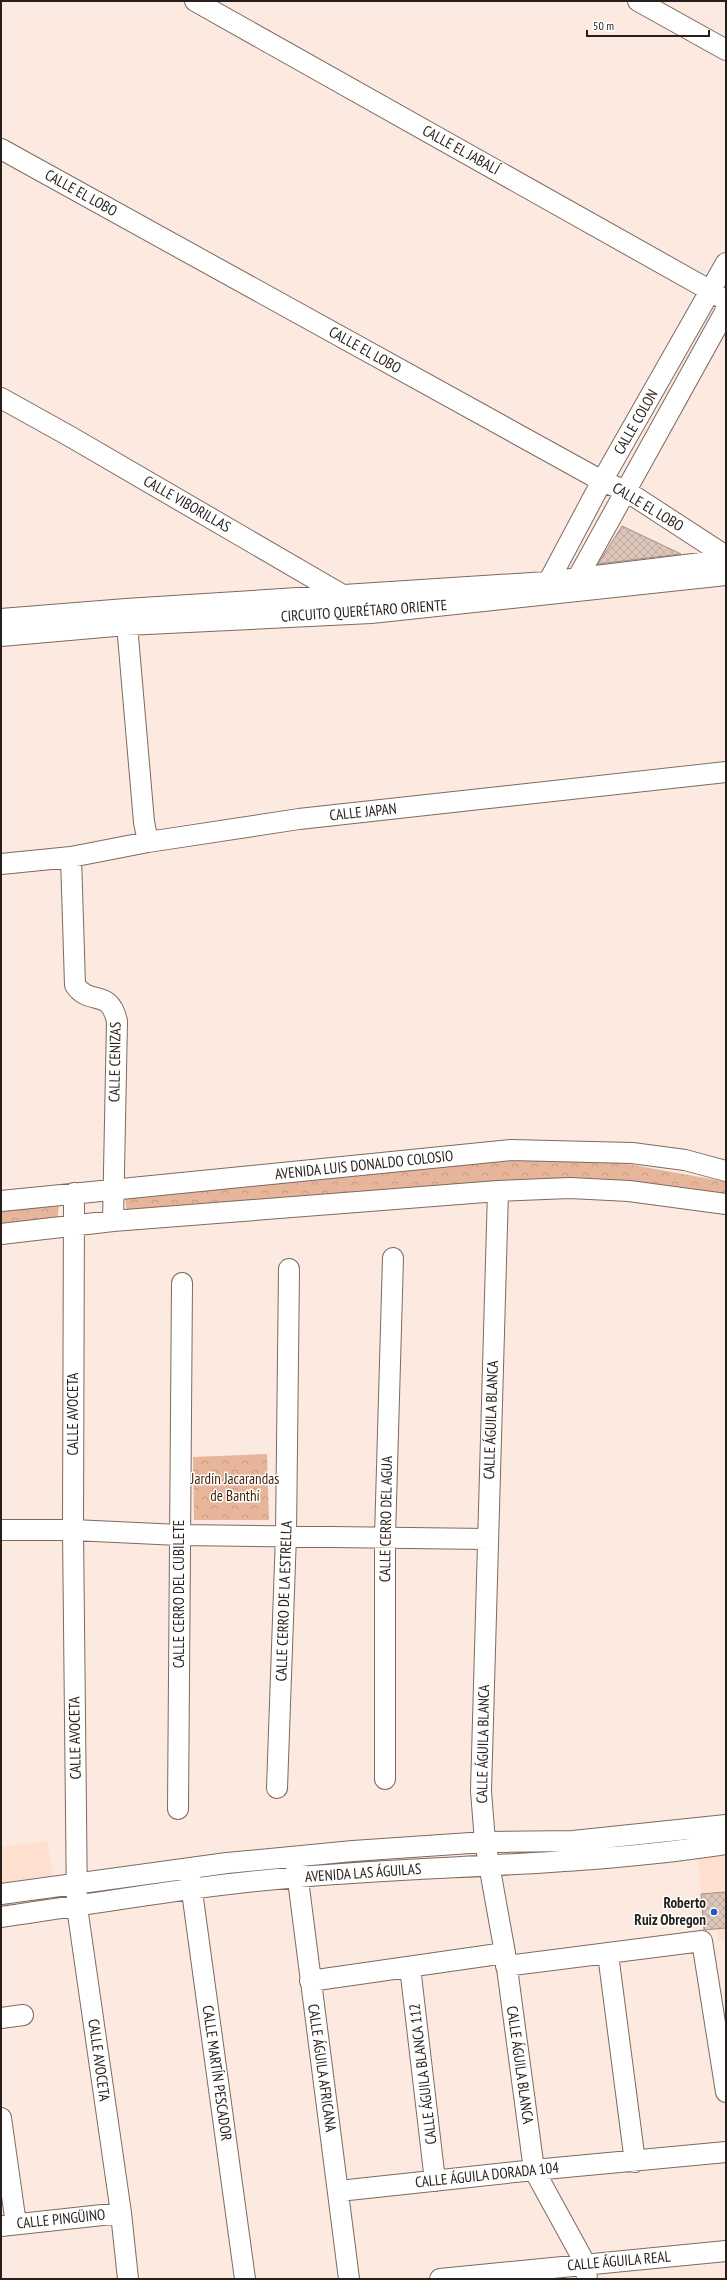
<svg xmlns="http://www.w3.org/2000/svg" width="727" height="2280" font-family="'PT Sans Narrow',sans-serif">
<defs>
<pattern id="park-crowns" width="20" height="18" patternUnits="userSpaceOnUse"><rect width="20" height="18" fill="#e7b599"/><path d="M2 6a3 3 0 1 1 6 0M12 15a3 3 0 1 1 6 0" fill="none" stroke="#c69b83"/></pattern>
<pattern id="building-cross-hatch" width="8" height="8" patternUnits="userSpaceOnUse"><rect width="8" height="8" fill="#dcc5b9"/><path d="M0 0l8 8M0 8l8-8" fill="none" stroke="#bda99e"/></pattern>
</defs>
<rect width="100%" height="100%" fill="#fceae0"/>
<!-- built -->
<path fill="#ffe0d0" d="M47,1841L54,1877L1,1884V1847Z
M726,1852V1941H718L717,1930H704L698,1856Z"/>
<!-- park -->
<path fill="url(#park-crowns)" d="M565,1159L622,1163L722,1181L726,1182V1198L659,1185L608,1180L127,1214L125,1197L488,1162Z
M59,1206L57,1222L1,1227V1211Z
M267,1454L269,1520H194L193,1457Z"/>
<!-- building -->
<path fill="url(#building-cross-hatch)" stroke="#a59085" d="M622,526L681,554L598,564Z
M726,1892V1928L704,1930L701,1894Z"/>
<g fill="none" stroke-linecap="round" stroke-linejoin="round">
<defs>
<path id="minor" d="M195,1L711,291L726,301
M638,1L726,50
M1,149L602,481L626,491L726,556
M1,398L71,437L346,597
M575,585L578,577L726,310
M543,592L602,481L726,263
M126,613L144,822L148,842
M1,619L126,609L547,582L726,560
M1,636L126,625L371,613L726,575
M71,857L75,985C90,1007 109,987 117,1021L113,1221
M1,864L71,857L148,842L299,819L726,772
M498,1191L481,1791L485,1842L505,1953L534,2170L585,2263L587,2279
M74,1193L73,1530L77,1907L121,2213L128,2279
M1,1201L511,1150L632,1153L685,1160L726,1171
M1,1234L113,1221L498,1191L570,1188L629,1191L726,1204
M1,1530H73L179,1535L487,1539
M385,1779V1537L393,1258
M277,1788L286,1535L289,1269
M178,1809L182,1283
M296,1864L349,2279
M190,1877L245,2279
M1,1894L227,1863L353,1851L485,1842L573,1841L726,1825
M1,1917C100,1903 199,1885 299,1877C441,1865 585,1866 726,1844
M608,1954L635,2162
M506,1966L702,1941L726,2092
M410,1967L435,2181
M310,1981L505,1953
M1,2018L23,2015
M1,2118L16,2224
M339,2191L534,2170L726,2152
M1,2226L121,2213
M440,2279L726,2251"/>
</defs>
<!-- minor casing -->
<use href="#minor" stroke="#7e6a5f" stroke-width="22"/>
<!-- minor -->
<use href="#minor" stroke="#fff" stroke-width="20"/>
</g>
<!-- markers -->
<circle fill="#2357c4" stroke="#fff" stroke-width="1.5" cx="714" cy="1912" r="4"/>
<g text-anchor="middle" stroke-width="3" stroke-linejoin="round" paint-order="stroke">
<!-- street labels -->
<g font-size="15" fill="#271f1b" stroke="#fff">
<text transform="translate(461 150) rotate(29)" y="5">CALLE EL JABALÍ</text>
<text transform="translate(81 193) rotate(29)" y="5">CALLE EL LOBO</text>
<text transform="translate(365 350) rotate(29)" y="5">CALLE EL LOBO</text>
<text transform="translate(636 422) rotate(-60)" y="5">CALLE COLON</text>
<text transform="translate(187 504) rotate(30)" y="5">CALLE VIBORILLAS</text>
<text transform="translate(648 507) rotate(31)" y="5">CALLE EL LOBO</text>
<text transform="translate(364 611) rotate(-4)" y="5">CIRCUITO QUERÉTARO ORIENTE</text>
<text transform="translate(363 812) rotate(-6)" y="5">CALLE JAPAN</text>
<text transform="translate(115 1062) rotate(-89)" y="5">CALLE CENIZAS</text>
<text transform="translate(364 1165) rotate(-6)" y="5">AVENIDA LUIS DONALDO COLOSIO</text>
<text transform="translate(73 1414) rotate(-90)" y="5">CALLE AVOCETA</text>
<text transform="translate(491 1420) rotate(-88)" y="5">CALLE ÁGUILA BLANCA</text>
<text transform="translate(386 1519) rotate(-89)" y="5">CALLE CERRO DEL AGUA</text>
<text transform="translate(179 1594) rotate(-90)" y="5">CALLE CERRO DEL CUBILETE</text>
<text transform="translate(284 1601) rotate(-88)" y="5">CALLE CERRO DE LA ESTRELLA</text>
<text transform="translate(75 1738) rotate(-91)" y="5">CALLE AVOCETA</text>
<text transform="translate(483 1744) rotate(-89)" y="5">CALLE ÁGUILA BLANCA</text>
<text transform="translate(363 1873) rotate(-4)" y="5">AVENIDA LAS ÁGUILAS</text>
<text transform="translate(99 2060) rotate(82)" y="5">CALLE AVOCETA</text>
<text transform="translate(520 2065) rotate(82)" y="5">CALLE ÁGUILA BLANCA</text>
<text transform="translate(322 2068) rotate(82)" y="5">CALLE ÁGUILA AFRICANA</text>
<text transform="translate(217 2073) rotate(82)" y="5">CALLE MARTÍN PESCADOR</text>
<text transform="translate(423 2074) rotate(-97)" y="5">CALLE ÁGUILA BLANCA 112</text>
<text transform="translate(487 2175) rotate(-6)" y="5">CALLE ÁGUILA DORADA 104</text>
<text transform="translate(61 2219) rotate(-6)" y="5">CALLE PINGÜINO</text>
<text transform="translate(619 2261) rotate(-5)" y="5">CALLE ÁGUILA REAL</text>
</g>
<!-- park labels -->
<g font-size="15" fill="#461f06" stroke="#fff">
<text x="235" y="1484">Jardín Jacarandas<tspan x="235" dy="17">de Banthí</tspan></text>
</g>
<!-- poi labels -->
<g font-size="15" font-weight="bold" fill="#271f1b" stroke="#fff" text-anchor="end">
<text x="706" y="1908">Roberto<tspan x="706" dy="17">Ruiz Obregon</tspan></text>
</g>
</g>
<!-- border -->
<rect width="727" height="2280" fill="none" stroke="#271f1b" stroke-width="4"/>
<!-- scale -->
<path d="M587 30v6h122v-6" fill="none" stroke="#271f1b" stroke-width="2"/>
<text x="593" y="30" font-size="12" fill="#271f1b" stroke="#ffffff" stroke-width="3" paint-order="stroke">50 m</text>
</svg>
